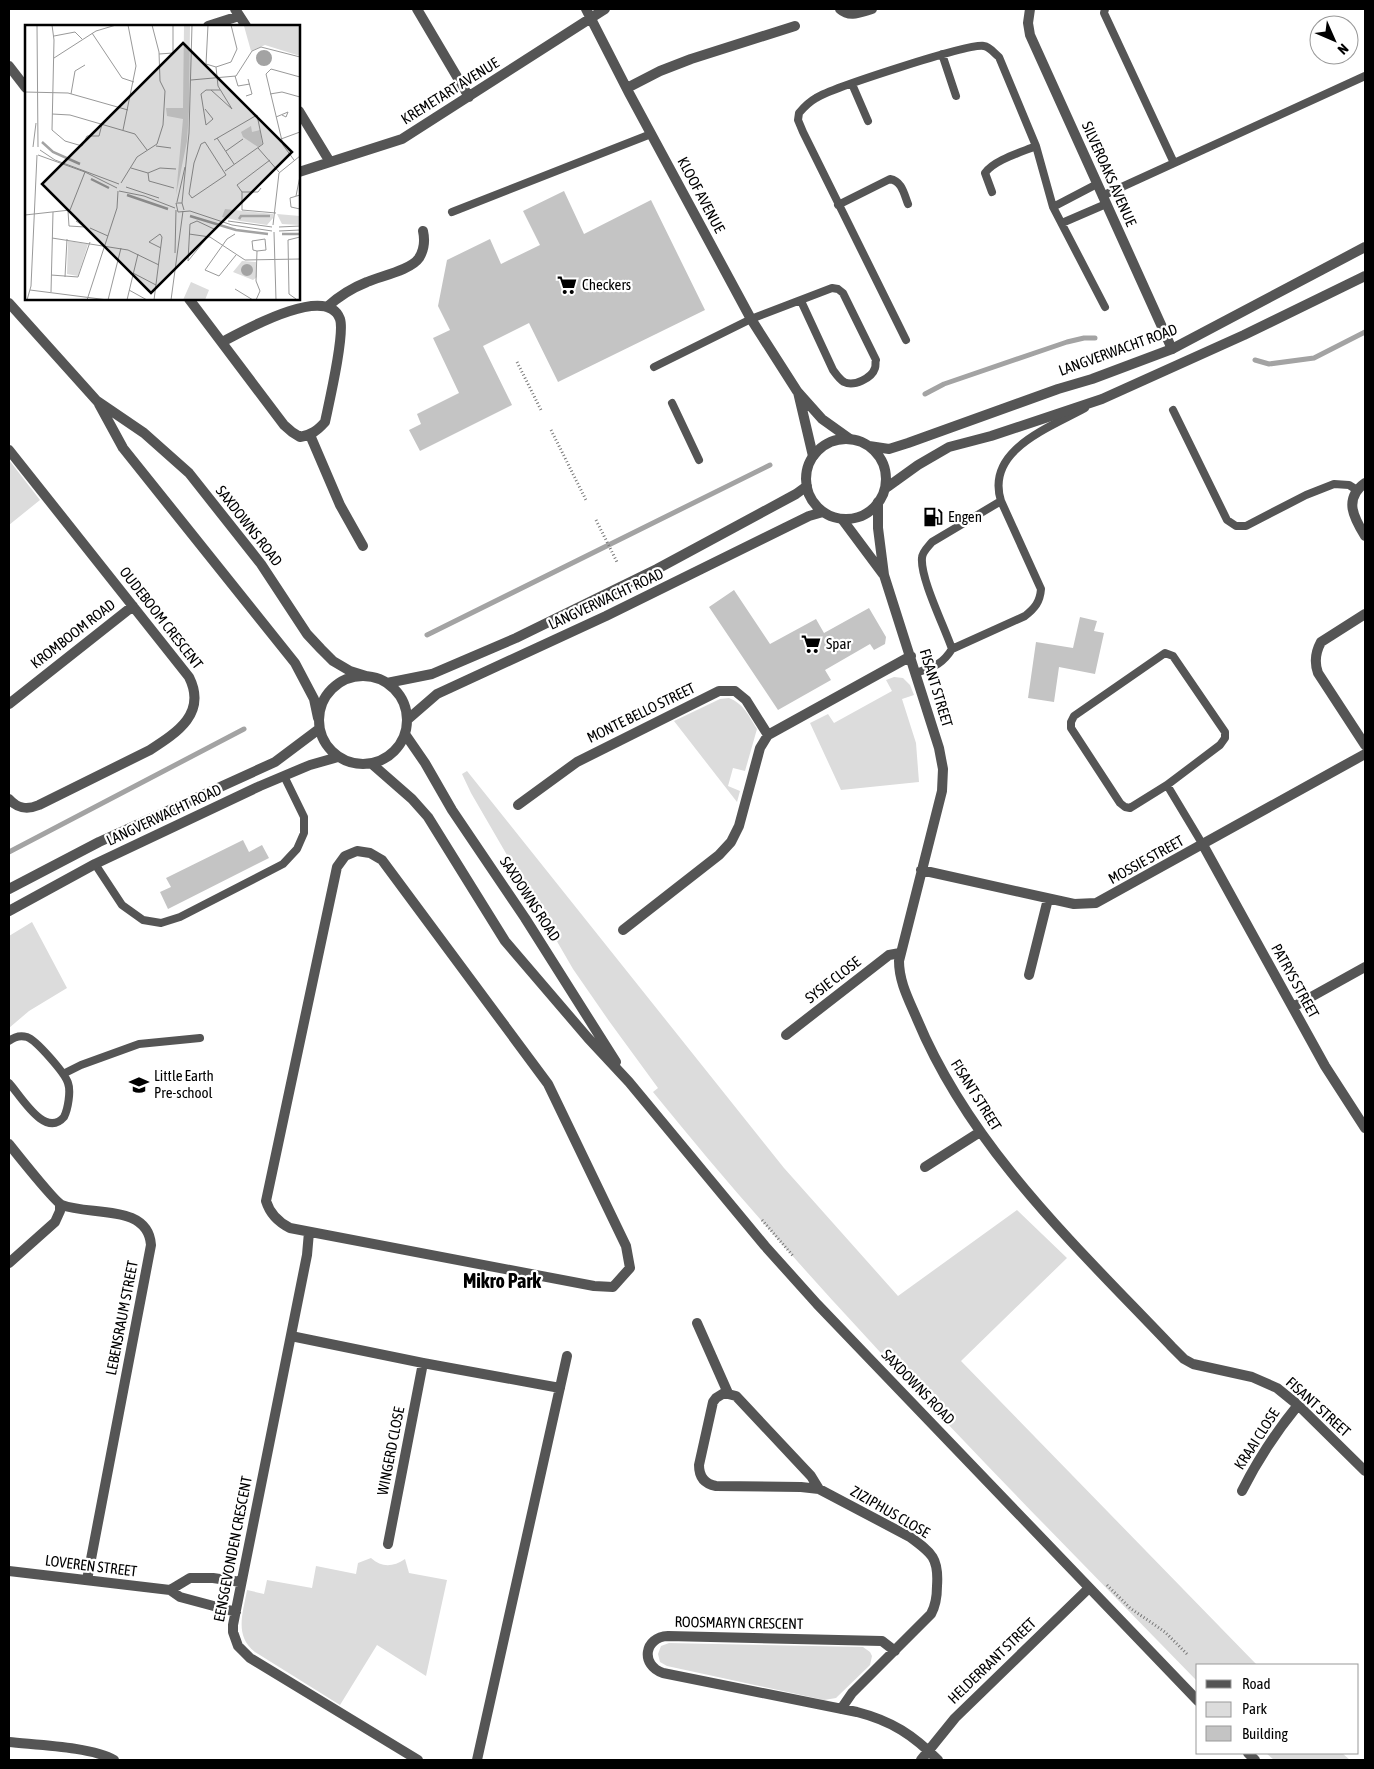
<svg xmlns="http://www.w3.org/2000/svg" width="1374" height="1769" font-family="'Asap Condensed',sans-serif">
<rect width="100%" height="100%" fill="#fff"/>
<!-- green -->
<path fill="#dcdcdc" d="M9,460L40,500L9,525Z
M894,677L903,678L910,685L914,695L902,699L916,743L919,782L841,790L810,723L828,714L834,723L892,691L886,680Z
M729,698C743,703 749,716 757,729L745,771L733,768L728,786L740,791L737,802L674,721L720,699Z
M467,771L784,1168L898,1296L1017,1210L1067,1258L961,1361L1257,1665H1198V1682C1011,1490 822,1301 653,1092L658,1088L609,1021L573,969L471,793L462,774Z
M32,922L67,988L29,1011L9,1028V936Z
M371,1558C382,1568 393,1567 405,1559L409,1573L447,1580L426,1676L377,1645L340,1705L255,1652C234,1636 243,1613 247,1590L264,1594L267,1580L312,1588L316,1566L356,1574L358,1563Z
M669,1643L863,1647L870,1652L872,1656L870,1665L836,1698L824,1700L667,1666L660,1662L658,1654L661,1646Z
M1266,1753H1342L1350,1760H1274Z"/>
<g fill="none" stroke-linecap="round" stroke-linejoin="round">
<!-- stream -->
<path stroke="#a3a3a3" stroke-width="5" d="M1255,360L1269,364L1314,358L1365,332
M925,394L944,384L1067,342L1084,338H1095
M427,635L770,465
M9,852L244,729"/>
</g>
<!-- building -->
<path fill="#c4c4c4" d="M564,191L584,234L651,200L705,310L558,382L529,323L483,346L512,405L420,451L409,430L421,424L417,414L459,393L433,338L450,330L438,306L447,260L490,239L501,264L540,245L523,211Z
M734,590L770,644L816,619L824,633L869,608L886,637L885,644L874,650L870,644L825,670L831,680L778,710L709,607Z
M1080,617L1097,621L1094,631L1104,633L1095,674L1059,667L1054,702L1028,698L1036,642L1073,648Z
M243,840L249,852L262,845L269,858L168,909L160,892L171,887L166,878Z"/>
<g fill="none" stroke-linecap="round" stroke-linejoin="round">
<!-- path -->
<path stroke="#777" stroke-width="3" stroke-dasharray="1 2.5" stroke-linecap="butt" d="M517,362L542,412
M551,430L587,502
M596,520L617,562
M762,1220L794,1257
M1107,1585L1130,1608L1165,1632L1188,1655"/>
<!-- service -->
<path stroke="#555" stroke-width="8" d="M1105,9L1104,13L1174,163
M942,54L956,96
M852,84L868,121
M992,192L985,173C994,160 1022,152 1036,146
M1102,196L1365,76
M838,205L890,179C902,181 904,194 908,204
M1053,207L1097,184
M452,212L651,134
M1062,223L1106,204
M906,340L803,132L798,120L799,113C804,107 809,102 816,98C832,88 969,43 984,46C990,47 994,53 999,57L1036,146L1053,207L1105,307
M654,367L751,319L832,288L838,289L843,293L876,360C875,362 876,365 875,368C872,378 854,387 844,382C839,379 836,374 833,370L801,301
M672,403L699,460
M1173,410L1227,520L1236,526H1246L1306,495L1334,484L1349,485L1357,490
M952,649C945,628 920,578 922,558C922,552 928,547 932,542L1001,501
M916,673C933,667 942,665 952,649L1025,616C1035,608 1040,602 1041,589L1001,501C985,450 1049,428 1085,408
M1167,785L1220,745L1225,738V732L1173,656L1165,653L1074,716L1071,722V728L1120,803L1125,807L1130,808L1167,785L1203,845
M95,864L122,905L143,920L161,923L180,917L283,864L297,849L304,833V817L284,776
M9,1041C14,1037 20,1035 27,1037C36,1040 65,1073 68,1083C71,1091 68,1109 64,1117C45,1139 21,1096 9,1083
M63,1074L81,1065L139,1044L200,1038"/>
<!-- minor -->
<path stroke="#555" stroke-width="10" d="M235,9L246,26
M417,9L469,97
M586,9L629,93L751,319L797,391L822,419L850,439
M840,9C850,18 861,12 872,9
M1030,9L1028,23L1030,35L1172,349
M208,26L239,16
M9,66L26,88
M627,88L660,71L691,59L795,26
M299,111L330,162
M299,172L402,139L605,9
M189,299L284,425L292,432L300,437C311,435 317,431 325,422C329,403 345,334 340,319C327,283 243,331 222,342
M327,307C339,296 352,288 367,282C381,276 411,270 419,258C424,250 425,240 423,231
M798,392L813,456
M310,435L340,505L363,546
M9,450L189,677C207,713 178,732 150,750L39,805C27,810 18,809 9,799
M1365,483C1343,499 1354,518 1365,536
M878,502V528L884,575L939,748L943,769L942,791L899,961C899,982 909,1000 917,1019C971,1149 1077,1247 1172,1347L1184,1359L1193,1364L1252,1377L1277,1388L1298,1405L1365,1471
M842,519L883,574
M1365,614L1321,642C1315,653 1314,662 1318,673L1365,745
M9,704L133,606
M518,805L577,762L719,691H735L746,700L768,735
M1203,845L1325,1066L1365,1128
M357,851L370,853L382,860L548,1084L626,1246L630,1268L613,1287L594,1286L290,1228C278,1222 270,1214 266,1201L337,867L345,856Z
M921,870L1074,904L1096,903L1365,754
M623,930L719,855L731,842L739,826L760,748L768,735L911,656
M1029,975L1048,899
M1293,1007L1365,967
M786,1035L889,955L900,953
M9,1144C17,1154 55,1202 62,1205C89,1216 148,1203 151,1245L87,1580
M925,1167L980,1132
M309,1232L307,1255L233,1625V1632L238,1646L250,1658L418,1760
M9,1263L55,1222L60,1211V1204
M697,1323L728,1393
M291,1336L423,1363L560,1388
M819,1489L811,1476L736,1396L724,1393L716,1398L713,1402L699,1465C699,1477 705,1484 716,1486L801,1487L819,1489L910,1537C932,1553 939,1558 937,1586C937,1596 936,1605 931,1614L852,1693L841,1709
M1242,1491C1258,1459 1276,1432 1298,1405
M388,1544L423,1363
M9,1571L170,1590L180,1597L236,1612
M170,1590L190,1578H213L241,1582
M895,1651L882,1641L668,1636C644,1637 640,1665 663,1673L857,1712C892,1721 913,1735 938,1760
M9,1742C36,1745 93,1747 114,1760
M477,1760L567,1356
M921,1760L955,1718L1089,1588"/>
<!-- tertiary -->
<path stroke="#555" stroke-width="10" d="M9,303L97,401L144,433L189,473L261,564L307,634L321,649L333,661L350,671L366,676
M99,404L123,448L295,663L314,699L318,718
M806 479a40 40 0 1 1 80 0a40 40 0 1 1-80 0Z
M869,446L889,449L908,443L1058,389L1092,379L1172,349L1365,247
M886,488L918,465L949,447L991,436L1102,399L1244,335L1365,276
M319 720a44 44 0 1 1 88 0a44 44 0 1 1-88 0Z
M387,683L432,674L516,638L657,569L796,494L807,486
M407,720L437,694L606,616L809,516L823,512
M405,734L425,763L452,810L525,918L616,1062
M372,764L412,799L428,817L505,941L588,1038L629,1082L765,1246L817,1304L1198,1701
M9,889L99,842L275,762L319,729
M9,911L95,864L260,786L310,765L338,757
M1248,1753L1255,1760"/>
</g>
<!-- icons -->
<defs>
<symbol id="supermarket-bare" viewBox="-9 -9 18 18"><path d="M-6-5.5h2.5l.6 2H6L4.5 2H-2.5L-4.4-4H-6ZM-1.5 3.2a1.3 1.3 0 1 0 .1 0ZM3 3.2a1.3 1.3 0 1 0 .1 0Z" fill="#000" stroke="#fff" stroke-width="2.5" paint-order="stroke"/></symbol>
<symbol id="fuel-bare" viewBox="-9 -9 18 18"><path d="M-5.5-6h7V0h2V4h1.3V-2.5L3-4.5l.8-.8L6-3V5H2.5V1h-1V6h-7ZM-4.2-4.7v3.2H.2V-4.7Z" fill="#000" stroke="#fff" stroke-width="2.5" paint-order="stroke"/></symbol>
<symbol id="school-bare" viewBox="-9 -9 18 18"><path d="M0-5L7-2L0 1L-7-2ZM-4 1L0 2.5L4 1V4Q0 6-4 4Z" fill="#000" stroke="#fff" stroke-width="2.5" paint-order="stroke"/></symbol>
</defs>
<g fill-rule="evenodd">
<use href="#supermarket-bare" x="553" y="271" width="28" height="28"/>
<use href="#fuel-bare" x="919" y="503" width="28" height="28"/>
<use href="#supermarket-bare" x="797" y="630" width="28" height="28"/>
<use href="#school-bare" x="125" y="1071" width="28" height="28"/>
</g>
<g text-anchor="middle" stroke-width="4.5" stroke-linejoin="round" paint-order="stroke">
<!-- street labels -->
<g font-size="15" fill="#000" stroke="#fff">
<text transform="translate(450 91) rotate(-32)" y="5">KREMETART AVENUE</text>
<text transform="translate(1109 174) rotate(66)" y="5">SILVEROAKS AVENUE</text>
<text transform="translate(701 195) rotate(62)" y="5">KLOOF AVENUE</text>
<text transform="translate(1118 350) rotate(-20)" y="5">LANGVERWACHT ROAD</text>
<text transform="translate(249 526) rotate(52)" y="5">SAXDOWNS ROAD</text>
<text transform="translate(606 599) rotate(-25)" y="5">LANGVERWACHT ROAD</text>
<text transform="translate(161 618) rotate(52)" y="5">OUDEBOOM CRESCENT</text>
<text transform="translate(73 634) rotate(-38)" y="5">KROMBOOM ROAD</text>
<text transform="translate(936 688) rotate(73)" y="5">FISANT STREET</text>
<text transform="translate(641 713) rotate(-26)" y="5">MONTE BELLO STREET</text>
<text transform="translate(164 815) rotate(-25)" y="5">LANGVERWACHT ROAD</text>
<text transform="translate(1146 860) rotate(-29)" y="5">MOSSIE STREET</text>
<text transform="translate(530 899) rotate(57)" y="5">SAXDOWNS ROAD</text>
<text transform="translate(833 980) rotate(-38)" y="5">SYSIE CLOSE</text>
<text transform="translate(1295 981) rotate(61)" y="5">PATRYS STREET</text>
<text transform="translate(976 1095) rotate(58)" y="5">FISANT STREET</text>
<text transform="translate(122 1318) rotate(-79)" y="5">LEBENSRAUM STREET</text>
<text transform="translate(918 1387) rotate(46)" y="5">SAXDOWNS ROAD</text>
<text transform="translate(1318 1407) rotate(42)" y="5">FISANT STREET</text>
<text transform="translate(1257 1439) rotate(-57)" y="5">KRAAI CLOSE</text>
<text transform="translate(391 1451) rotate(-79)" y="5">WINGERD CLOSE</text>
<text transform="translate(890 1512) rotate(30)" y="5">ZIZIPHUS CLOSE</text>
<text transform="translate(233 1549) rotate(-79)" y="5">EENSGEVONDEN CRESCENT</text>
<text transform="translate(91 1566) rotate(7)" y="5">LOVEREN STREET</text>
<text transform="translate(739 1623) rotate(1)" y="5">ROOSMARYN CRESCENT</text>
<text transform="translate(992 1661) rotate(-44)" y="5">HELDERRANT STREET</text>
</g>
<!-- poi labels -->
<g font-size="15" fill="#000" stroke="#fff" text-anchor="start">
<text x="582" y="290">Checkers</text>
<text x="948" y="522">Engen</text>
<text x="826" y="649">Spar</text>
<text x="154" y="1081">Little Earth<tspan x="154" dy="17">Pre-school</tspan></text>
</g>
<!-- district labels -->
<g font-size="20" font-weight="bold" fill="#000" stroke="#fff">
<text x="502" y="1288">Mikro Park</text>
</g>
</g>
<!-- overview -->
<g transform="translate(25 25)">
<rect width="275" height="275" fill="#fff"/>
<path d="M159,0H165L164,85L162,116L151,170L158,94L142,91L141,83H158ZM275,0V31L240,20L226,26L219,1ZM226,101L227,107L235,105L237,119L233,122L218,112L216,107ZM200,184L248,189V193L242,200L215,196L197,192ZM252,189L275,191V200L257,199ZM43,216L63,219L53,251L42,249ZM217,236L231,237L232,252L228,255L208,247ZM166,257L184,265L180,275H158Z" fill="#dcdcdc"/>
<path d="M231 33a8 8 0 1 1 16 0a8 8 0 1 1-16 0ZM216 245a6 6 0 1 1 12 0a6 6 0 1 1-12 0Z" fill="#a3a3a3"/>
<path fill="none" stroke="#a3a3a3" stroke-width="2.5" d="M17,117L28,127L55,139M66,154L84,163M102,170L143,184M165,191L211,205L243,209M214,194L216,191H245M257,209H275"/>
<path fill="none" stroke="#999" stroke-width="1" d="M12,0L13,122M27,0L29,15L27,105L40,116L57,121L62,111H74L77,99M183,0L181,39L191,42L206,37L212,24L206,0M67,8L97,53L109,57M29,11L50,7L57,14M134,29L148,28V0M29,33L71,6L91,0M210,51L213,61L225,59M166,55L211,51L227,26L236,22L275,32M186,65L207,84L193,61L191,42M0,67L43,68L103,85M46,69L50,46L60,40M245,69L257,67L275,72M221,71L227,69L223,54M180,84L188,94L181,100L176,69L181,65H195M27,89L45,90L110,109L122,125M251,92L263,87L261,92L257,90M98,105L111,41L103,0M192,113L209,139M256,114L275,107M189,115L232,90L238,119L200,146M180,117L201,150L167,173L164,169L169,138L176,119ZM131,121L146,123M8,122L11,98M233,123L254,147M15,125L30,135L94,159M201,126L218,114M13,130L60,147L92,163M245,135L212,160L217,167V185L251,188M269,135L258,120L241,49L246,44L275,52M106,143L123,148L135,143L151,144M123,148L124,156L149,163M96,158L112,132L132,119L138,100L140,66L135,56L134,27L127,0M101,162L134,173M94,166L119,171L150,183M217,167H233L236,163M275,170L265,173L266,182L275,184M271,171L275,151M152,177L160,142M157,178L164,108L167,0M159,185L157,178H151L153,187L165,186L207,200L247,206M43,186L44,201L60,202L51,196M0,190L45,185L60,147M172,196L189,204L163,236L165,199ZM203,196L247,202M248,200L254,148L275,131M254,202L275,201M65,203L83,211M254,206L275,205M249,207L251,275M164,209L185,212L220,235L275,234M210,209L202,214L180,245L194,251L211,230M27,213L103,225L134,240M150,228L151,185M108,248L131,260M26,250L53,252L65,217M40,252L42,214M210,264L228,275M5,265L83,275M104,265L122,275M26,267L28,187M271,274L264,269L263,215L275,212M2,275L6,261L12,130M62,275L92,183L93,166M83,275L96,223M102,275L113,229M129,275L137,212L135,209L124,217L136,223M146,275L158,186M231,275L235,266L231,256L232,226L228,225L227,216L240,214L241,225L232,226"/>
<path fill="#000" fill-opacity="0.15" stroke="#000" stroke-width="2.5" d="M158,18L267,127L126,268L17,159Z"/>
<rect width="275" height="275" fill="none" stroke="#000" stroke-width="2.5"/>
</g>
<!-- border -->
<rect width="1374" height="1769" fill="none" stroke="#000000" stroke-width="20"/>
<!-- legend -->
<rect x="1196" y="1664" width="162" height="90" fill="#ffffff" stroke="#999999"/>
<rect x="1206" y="1680" width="25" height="8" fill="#555555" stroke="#999999"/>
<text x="1242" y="1689" font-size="15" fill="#000000">Road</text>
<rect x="1206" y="1702" width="25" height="15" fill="#dcdcdc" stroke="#999999"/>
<text x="1242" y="1714" font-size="15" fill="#000000">Park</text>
<rect x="1206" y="1726" width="25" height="15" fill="#c4c4c4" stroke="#999999"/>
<text x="1242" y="1739" font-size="15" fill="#000000">Building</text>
<!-- north arrow -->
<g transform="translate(1334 40) rotate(135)"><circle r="24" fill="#ffffff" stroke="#999999"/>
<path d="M0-4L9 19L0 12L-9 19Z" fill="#000000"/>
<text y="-8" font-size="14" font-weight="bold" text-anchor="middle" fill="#000000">N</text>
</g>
</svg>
